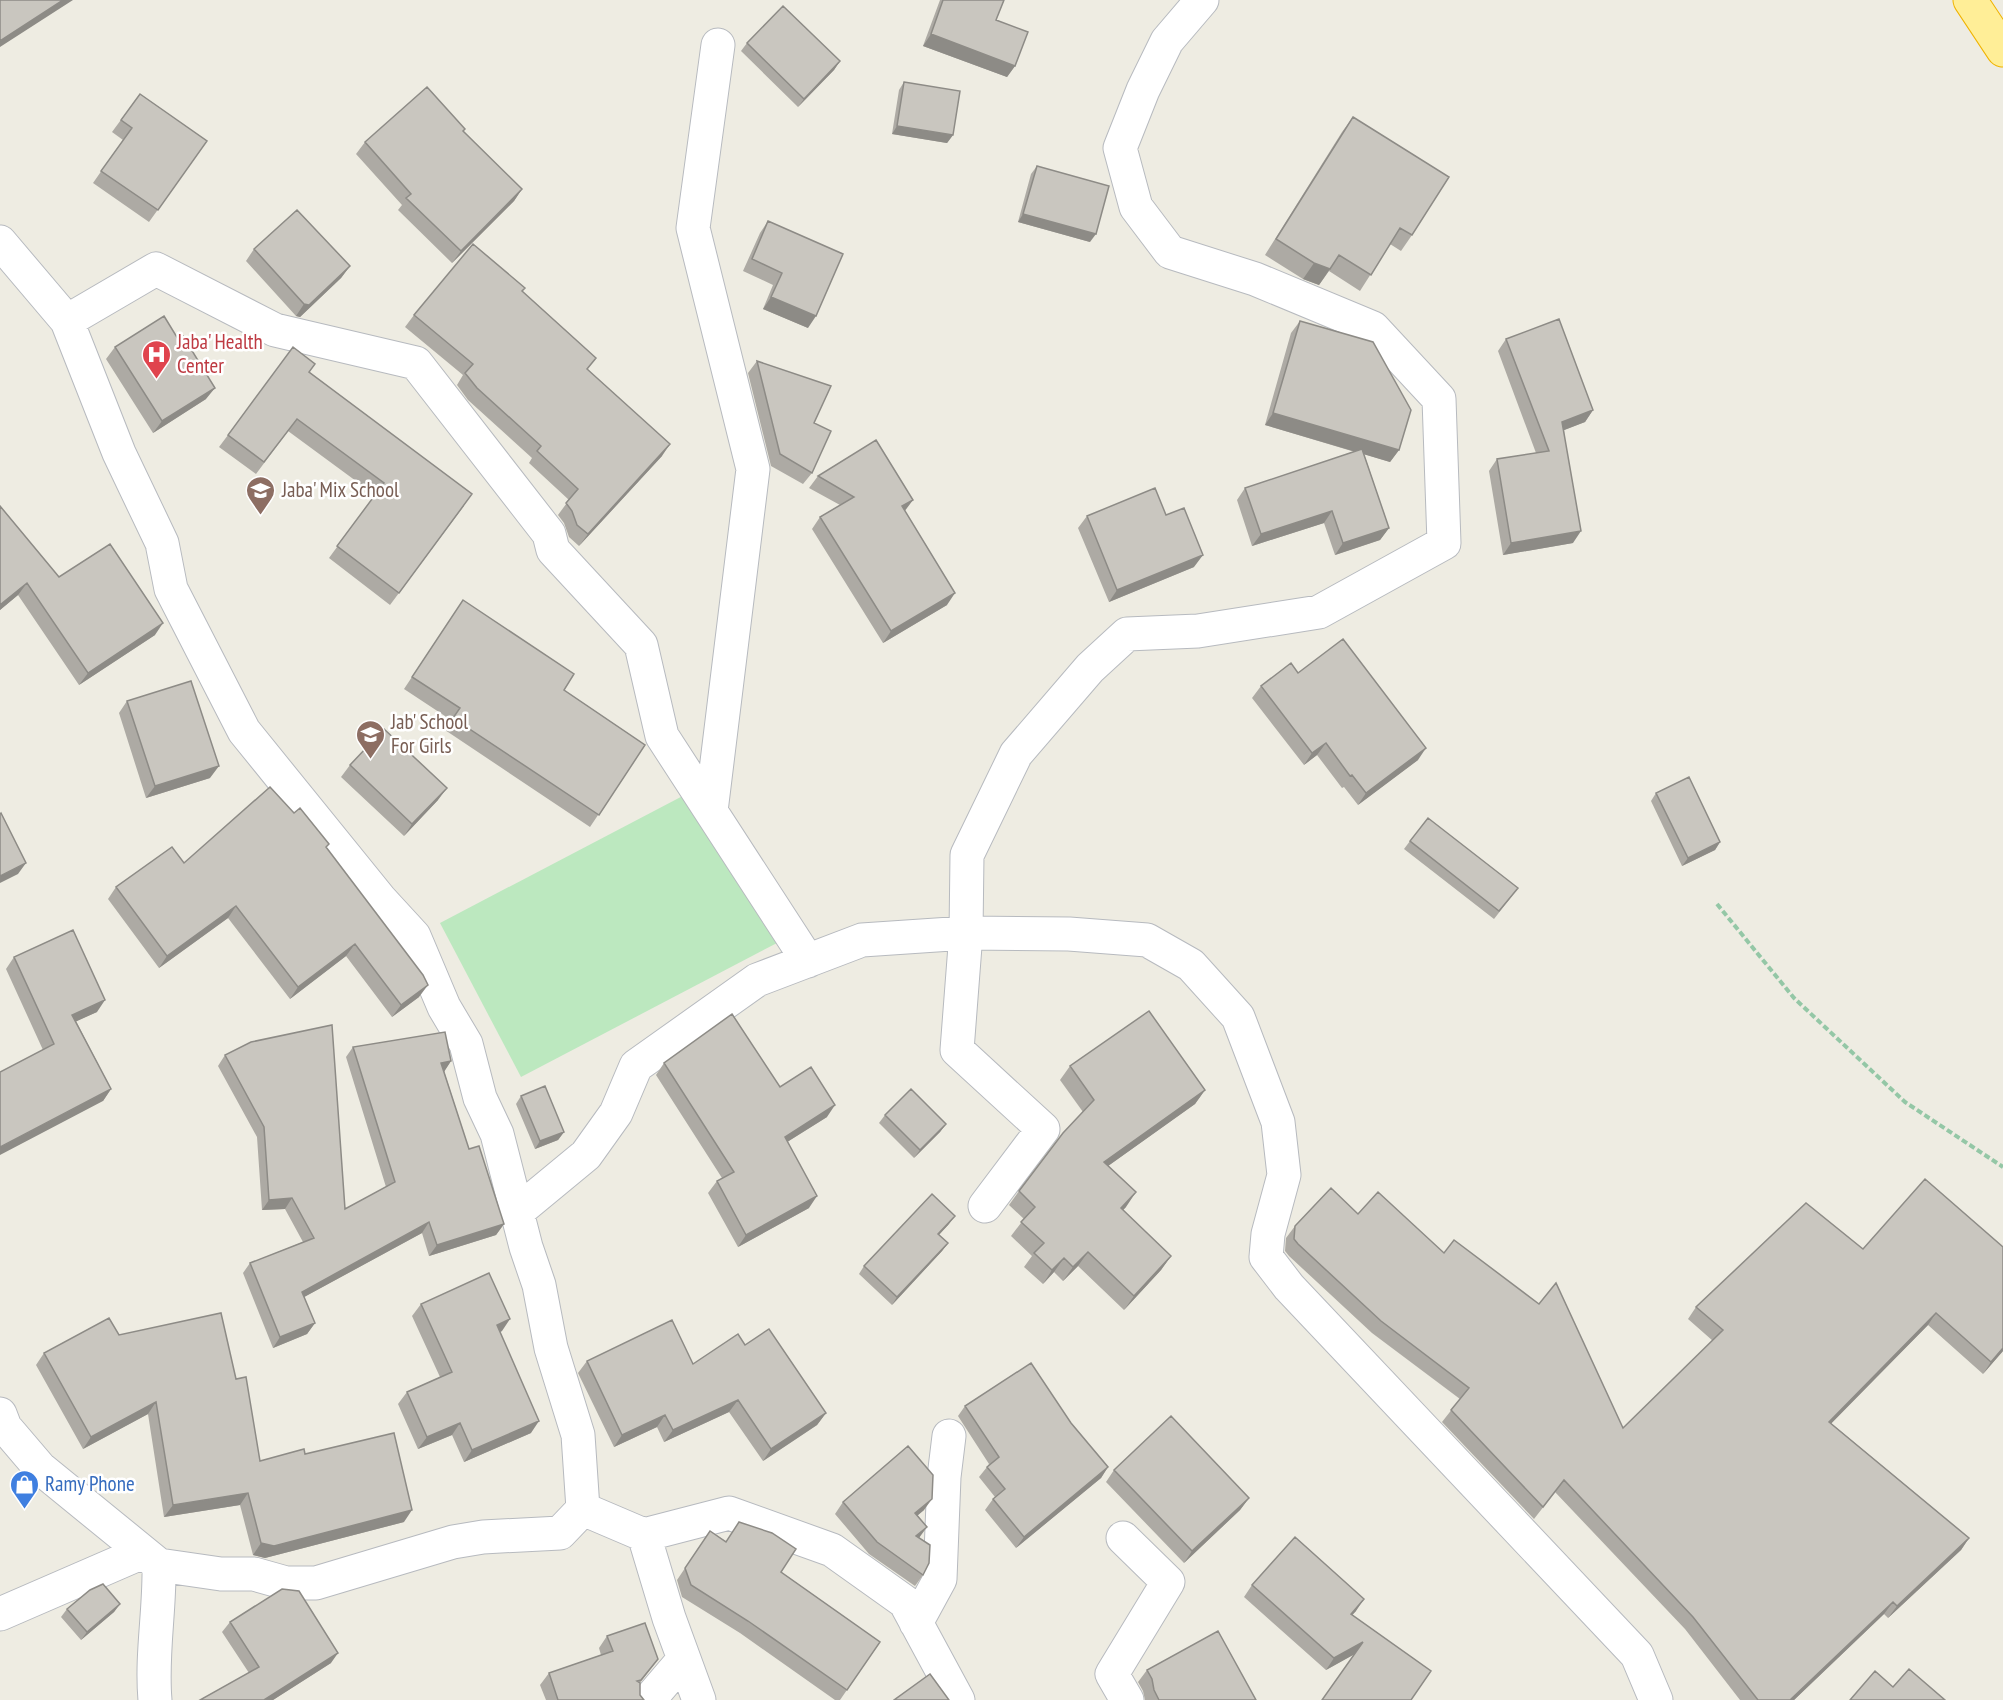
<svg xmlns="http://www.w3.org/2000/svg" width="2003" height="1700" font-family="'PT Sans Narrow',sans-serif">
<rect width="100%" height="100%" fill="#eeece2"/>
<!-- green -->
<path fill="#bce8bf" d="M696,789L777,943L521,1077L440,923Z"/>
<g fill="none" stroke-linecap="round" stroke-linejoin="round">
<defs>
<path id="minor" d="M0,242L67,321L119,453L162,543L171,589L244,731L380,899L414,936L444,1007L466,1044L480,1098L497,1134L526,1247L539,1285L551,1348L578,1435L583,1509L560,1533L483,1537L453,1542L316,1583H286L254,1574H221L159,1565L40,1468L5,1427L0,1414
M67,321L156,269L275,330L416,363L549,534L553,550L641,645L662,736L808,961
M711,811L753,469L693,228L718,45
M985,1206L1043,1129L957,1050L966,933L967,855L1016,754L1090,668L1127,634L1198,631L1319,612L1444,543L1439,399L1373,328L1255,279L1170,252L1136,207L1120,148L1143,90L1167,41L1202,0
M517,1212L586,1155L616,1113L636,1066L757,980L862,940L966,933L1069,934L1147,940L1191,965L1238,1017L1278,1122L1284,1175L1268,1234L1266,1257L1289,1287L1637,1655L1656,1700
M583,1509L644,1535L729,1513L832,1550L905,1602L958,1700
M644,1535L669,1618L699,1700
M1123,1538L1168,1582L1112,1674L1127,1700
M0,1614L143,1552
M916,1623L940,1579L944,1477L949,1436
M155,1700C151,1655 160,1610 159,1565
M649,1700L684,1659"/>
<path id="trunk" d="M1970,0L2003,50"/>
</defs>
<!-- minor casing -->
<use href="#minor" stroke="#b7babf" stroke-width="35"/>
<!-- trunk casing -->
<use href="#trunk" stroke="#f0b300" stroke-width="35"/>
<!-- path -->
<path stroke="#94c7a6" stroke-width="4" stroke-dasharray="6 3" stroke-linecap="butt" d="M1717,904L1794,998L1905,1102L2003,1167"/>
<!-- minor -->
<use href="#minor" stroke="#fff" stroke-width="33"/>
<!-- trunk -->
<use href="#trunk" stroke="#ffee97" stroke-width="33"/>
</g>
<!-- wall -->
<path fill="#adaaa4" d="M940,0H1004L996,20L1015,66L1007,77L923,46Z
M747,43L840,61L834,70L798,107L741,51Z
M904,82L953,135L947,143L892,134L899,90Z
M140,94L207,141L149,222L93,183L123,140L112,132Z
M1353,117L1412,235L1401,251L1390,244L1360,291L1329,271L1319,285L1303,279L1265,255L1342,132Z
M365,142L522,189L514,201L452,263L398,210L402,205L356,154Z
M1037,166L1090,242L1018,222L1031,174Z
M768,221L808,328L763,309L773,285L743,271L760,233Z
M254,249L350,266L341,278L300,317L296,316L246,261Z
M522,292L662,456L579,546L569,537L564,523L558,515L569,500L529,463L532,458L468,400L457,385L463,375L405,327L414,315Z
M1300,321L1399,450L1390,462L1364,454L1389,528L1380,540L1335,555L1324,523L1252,546L1237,500L1245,488L1355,452L1265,425L1291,333Z
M1506,339L1593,410L1585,422L1564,430L1573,543L1503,555L1489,471L1497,459L1536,453L1498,351Z
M115,347L206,399L153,433L106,359Z
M757,361L814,423L812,473L803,484L771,466L748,373Z
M309,372L464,506L390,605L329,558L375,495L288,431L256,474L219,447L228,435Z
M818,476L905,511L947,605L883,643L812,529L820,517L840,505L809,488Z
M0,506L59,577L155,635L79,685L18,595L0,610Z
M1166,515L1194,567L1109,602L1078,528L1087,516Z
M455,612L564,690L645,745L590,827L445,730L451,720L404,689Z
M1298,673L1418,760L1358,805L1344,787L1342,788L1317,755L1304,765L1252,698L1261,686Z
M127,701L210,778L146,798L119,713Z
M350,765L438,800L404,836L341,777Z
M1656,793L1720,842L1715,850L1682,866L1651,801Z
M294,813L327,848L419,997L392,1017L346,956L290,999L228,918L159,968L108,899L116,887L184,863Z
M1410,841L1512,896L1494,919L1404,849Z
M14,957L97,1012L76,1021L111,1089L103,1101L43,1050L6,969Z
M353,1047L451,1061L444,1071L469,1149L504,1224L496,1235L429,1256L422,1233L304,1297L315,1323L307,1334L273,1348L243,1273L250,1263L303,1242L285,1209L262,1210L257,1137L218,1066L225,1055L345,1209L386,1187L346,1057Z
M664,1063L780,1087L827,1117L787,1142L809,1208L738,1247L708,1193L717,1181L722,1178L656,1075Z
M1070,1066L1205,1090L1195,1104L1108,1166L1126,1207L1123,1210L1171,1256L1161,1270L1124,1310L1078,1266L1063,1281L1054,1272L1043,1284L1024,1267L1032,1256L1011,1236L1024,1219L1009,1205L1019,1191L1083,1112L1060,1080Z
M521,1096L564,1132L558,1140L535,1149L516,1104Z
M885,1115L946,1124L940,1132L914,1158L879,1123Z
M1358,1214L1623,1428L1713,1341L1688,1319L1696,1307L1863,1249L2003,1247V1351L1983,1374L1928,1325L1831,1423L1969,1538L1961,1550L1888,1618L1884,1614L1794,1700H1740L1685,1629L1555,1492L1534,1519L1442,1422L1460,1399L1372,1333L1289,1256L1285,1251L1286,1238L1295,1226Z
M949,1224L939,1235L948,1243L942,1251L892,1305L859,1274L864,1266Z
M421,1304L502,1331L500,1332L531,1433L464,1462L452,1435L418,1449L398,1404L407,1392L440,1377L412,1316Z
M119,1335L236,1379L260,1461L305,1454L404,1522L265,1558L253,1555L240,1505L164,1517L148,1414L83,1449L36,1365L44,1353Z
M745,1345L826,1413L817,1425L763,1461L729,1412L664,1442L657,1427L614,1447L578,1373L587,1361L693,1364Z
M965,1406L1071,1423L1108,1467L1101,1478L1016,1548L985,1510L993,1499L995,1497L979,1477L987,1467L989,1464L958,1416Z
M1114,1470L1249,1498L1240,1510L1184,1563L1106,1482Z
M843,1502L924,1510L917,1516L923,1575L915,1586L869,1554L835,1514Z
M710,1531L726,1541L781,1572L880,1642L840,1700H835L740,1633L682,1597L677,1580Z
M1252,1585L1356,1611L1352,1615L1431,1671L1354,1654L1326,1670L1244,1597Z
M120,1604L114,1612L81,1640L61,1617L67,1609Z
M230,1622L331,1663L273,1700H200L249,1673L222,1632Z
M607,1636L658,1659L640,1683V1695L644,1700H546L540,1685L549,1673L601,1655L599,1648Z
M1147,1670L1256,1700H1145L1143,1691L1138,1682Z"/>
<!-- shaded-wall -->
<path fill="#8d8b86" d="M63,0H73L0,47V41Z
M931,34L1015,66L1007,77L923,46Z
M840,61L834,70L798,107L804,99Z
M897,126L953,135L947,143L892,134Z
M522,189L514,201L452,263L461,251Z
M1023,214L1096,234L1090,242L1018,222Z
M1314,263L1330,269L1319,285L1303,279Z
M350,266L341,278L300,317L296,316L304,304Z
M771,297L816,316L808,328L763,309Z
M215,388L206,399L153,433L162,421Z
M1593,410L1585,422L1554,434L1562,422Z
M1273,413L1399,450L1390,462L1265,425Z
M670,444L662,456L579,546L588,534Z
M913,500L904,512L902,506Z
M1332,511L1324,523L1252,546L1261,534Z
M1389,528L1380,540L1335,555L1343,543Z
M1581,531L1573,543L1503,555L1511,543Z
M1203,555L1194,567L1109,602L1117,590Z
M27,583L18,595L0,610V605Z
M955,593L947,605L883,643L891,631Z
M163,623L155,635L79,685L88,673Z
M1326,743L1317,755L1304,765L1312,753Z
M1426,748L1418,760L1358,805L1366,793Z
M219,766L210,778L146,798L155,786Z
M447,788L438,800L404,836L412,824Z
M1720,842L1715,850L1682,866L1688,858Z
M26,863L18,874L0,883V876Z
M236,906L228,918L159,968L167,956Z
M355,944L346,956L290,999L298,987Z
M428,985L419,997L392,1017L401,1005Z
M105,1000L97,1012L64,1027L72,1015Z
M451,1061L444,1072L441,1063Z
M111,1089L103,1101L0,1155V1147Z
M1205,1090L1195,1104L1094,1176L1104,1162Z
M835,1105L827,1117L776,1149L785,1137Z
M946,1124L940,1132L914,1158L920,1150Z
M564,1132L558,1140L535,1149L540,1141Z
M1136,1192L1126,1207L1111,1222L1121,1208Z
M817,1196L809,1208L738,1247L746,1235Z
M292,1198L285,1209L262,1210L269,1200Z
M955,1216L949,1224L932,1242L938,1234Z
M429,1222L422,1233L295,1302L302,1292Z
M504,1224L496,1235L429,1256L437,1245Z
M948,1243L942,1251L892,1305L897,1297Z
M1088,1252L1078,1266L1063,1281L1073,1267Z
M1171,1256L1161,1270L1124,1310L1134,1296Z
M1064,1258L1054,1272L1043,1284L1052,1270Z
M1936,1313L1928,1325L1821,1434L1829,1422Z
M510,1319L502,1331L489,1337L497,1325Z
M315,1323L307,1334L273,1348L280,1337Z
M2003,1348V1351L1983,1374L1991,1362Z
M738,1400L729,1412L664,1442L673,1430Z
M156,1402L148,1414L83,1449L91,1437Z
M826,1413L817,1425L763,1461L771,1449Z
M665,1415L657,1427L614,1447L622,1435Z
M539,1421L531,1433L464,1462L472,1450Z
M460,1423L452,1435L418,1449L427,1437Z
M1108,1467L1101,1478L1016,1548L1024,1537Z
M248,1493L240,1505L164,1517L173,1505Z
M1249,1498L1240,1510L1184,1563L1192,1551Z
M932,1499L924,1510L907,1524L915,1513Z
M412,1510L404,1522L265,1558L253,1555L261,1543Z
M927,1527L919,1538L916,1536Z
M1969,1538L1961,1550L1888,1618L1897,1606Z
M1364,1599L1356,1611L1342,1626L1351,1614Z
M1893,1602L1884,1614L1794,1700H1790Z
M120,1604L114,1612L81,1640L87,1632Z
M1363,1642L1355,1654L1326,1670L1334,1658Z
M338,1653L331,1663L273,1700H264Z"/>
<!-- building -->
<path fill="#c9c6bf" stroke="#8d8b86" stroke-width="1.5" d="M0,0H63L0,41Z
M943,0H1004L996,20L1028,32L1015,66L931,34Z
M783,6L840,61L804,99L747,43Z
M904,82L960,91L953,135L897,126Z
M427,87L465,129L463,131L522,189L461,251L406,198L411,194L365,142Z
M140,94L207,141L158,210L101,171L132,128L121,120Z
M1353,117L1449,177L1412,235L1400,228L1371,275L1339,255L1330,269L1314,263L1276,239Z
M1037,166L1109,186L1096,234L1023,214Z
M297,210L350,266L309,305L304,304L254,249Z
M768,221L843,254L816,316L771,297L782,273L752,259Z
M473,244L525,288L522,291L596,358L587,369L670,444L588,534L577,525L572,511L566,503L578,489L537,451L541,446L477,388L465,373L473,364L414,315Z
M164,316L178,339L183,336L215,388L162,421L115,347Z
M1559,319L1593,410L1562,422L1581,531L1511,543L1497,459L1549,451L1506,339Z
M1300,321L1373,342L1411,410L1399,450L1273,413Z
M293,347L315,364L309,372L472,494L399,593L337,546L384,483L297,419L264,462L228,435Z
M757,361L831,386L814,423L831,431L812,473L780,454Z
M876,440L913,500L902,506L955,593L891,631L820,517L854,497L818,476Z
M1362,449L1389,528L1343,543L1332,511L1261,534L1245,488Z
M1155,488L1166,515L1184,508L1203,555L1117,590L1087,516Z
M0,506L59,577L110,544L163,623L88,673L27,583L0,605Z
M463,600L574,674L564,690L645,745L599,815L453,718L460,708L412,677Z
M1343,639L1426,748L1366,793L1352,775L1350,776L1326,743L1312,753L1261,686L1291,663L1298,673Z
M191,681L219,766L155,786L127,701Z
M384,729L447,788L412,824L350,765Z
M1689,777L1720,842L1688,858L1656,793Z
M270,787L294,813L300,808L329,844L326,847L423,975L428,985L401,1005L355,944L298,987L236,906L167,956L116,887L172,847L184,863Z
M1,813L26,863L0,876V814Z
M1428,818L1518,888L1499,911L1410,841Z
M73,930L105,1000L72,1015L111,1089L0,1147V1072L54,1044L14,957Z
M1149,1011L1205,1090L1104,1162L1136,1192L1121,1208L1171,1256L1134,1296L1088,1252L1073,1267L1064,1258L1052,1270L1034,1253L1044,1243L1021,1222L1035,1207L1019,1191L1063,1133L1094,1100L1070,1066Z
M732,1014L780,1087L811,1067L835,1105L785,1137L817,1196L746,1235L717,1181L734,1172L664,1063Z
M332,1025L345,1209L395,1182L353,1047L445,1032L451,1061L441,1063L469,1149L479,1146L504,1224L437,1245L429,1222L302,1292L315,1323L280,1337L250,1263L314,1238L292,1198L269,1200L264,1127L225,1055L251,1042Z
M545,1086L564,1132L540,1141L521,1096Z
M911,1089L946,1124L920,1150L885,1115Z
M1925,1179L2003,1247V1348L1991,1362L1936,1313L1829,1422L1969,1538L1897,1606L1893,1602L1790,1700H1758L1693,1617L1564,1480L1543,1507L1451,1410L1469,1388L1381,1321L1298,1244L1294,1239L1295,1226L1331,1188L1358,1214L1378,1192L1444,1253L1454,1240L1539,1304L1556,1283L1623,1428L1723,1330L1696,1307L1806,1203L1863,1249Z
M932,1194L955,1216L938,1234L948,1243L897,1297L864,1266Z
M489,1273L510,1319L497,1325L539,1421L472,1450L460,1423L427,1437L407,1392L452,1372L421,1304Z
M221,1313L236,1379L246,1377L260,1461L304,1449L305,1454L394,1433L412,1510L274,1546L261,1543L248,1493L173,1505L156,1402L91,1437L44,1353L109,1318L119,1335Z
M672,1320L693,1364L738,1334L745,1345L769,1329L826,1413L771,1449L738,1400L673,1430L665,1415L622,1435L587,1361Z
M1031,1363L1071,1423L1108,1467L1024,1537L993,1499L1005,1489L987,1467L999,1457L965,1406Z
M1171,1416L1249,1498L1192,1551L1114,1470Z
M908,1446L933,1475L932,1499L915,1513L927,1527L916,1536L930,1545L929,1563L923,1575L877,1542L843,1502Z
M739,1522L772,1533L796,1549L781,1572L880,1642L847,1690L748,1621L691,1585L685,1568L710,1531L726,1542Z
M1295,1537L1364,1599L1351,1614L1431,1671L1411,1700H1322L1363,1642L1334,1658L1252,1585Z
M103,1584L120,1604L87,1632L67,1609L90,1590Z
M282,1589L299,1591L338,1653L264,1700H200L259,1667L230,1622Z
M645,1623L658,1659L641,1680L637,1681L640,1683V1695L644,1700H558L549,1673L613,1651L607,1636Z
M1218,1631L1256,1700H1159L1154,1690L1152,1679L1147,1670Z
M1909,1669L1945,1700H1850L1875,1671L1893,1687Z
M930,1674L949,1700H894Z"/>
<!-- icons -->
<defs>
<symbol id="hospital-pin" viewBox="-11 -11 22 30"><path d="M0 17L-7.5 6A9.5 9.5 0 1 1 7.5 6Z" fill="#e0444e" stroke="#fff"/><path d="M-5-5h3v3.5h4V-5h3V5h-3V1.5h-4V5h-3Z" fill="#fff"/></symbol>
<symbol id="school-pin" viewBox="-11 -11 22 30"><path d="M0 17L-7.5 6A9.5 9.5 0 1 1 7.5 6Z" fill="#8d6e63" stroke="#fff"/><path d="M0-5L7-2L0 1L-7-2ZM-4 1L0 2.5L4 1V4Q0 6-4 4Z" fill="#fff"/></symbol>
<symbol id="shop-pin" viewBox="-11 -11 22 30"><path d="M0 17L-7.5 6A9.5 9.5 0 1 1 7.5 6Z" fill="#3f7fe0" stroke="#fff"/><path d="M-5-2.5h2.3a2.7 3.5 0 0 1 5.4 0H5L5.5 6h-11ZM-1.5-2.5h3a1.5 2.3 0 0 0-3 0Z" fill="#fff"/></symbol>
</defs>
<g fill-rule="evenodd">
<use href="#hospital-pin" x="140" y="338" width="33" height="45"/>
<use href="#school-pin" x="244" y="474" width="33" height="45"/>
<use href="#school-pin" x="354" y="718" width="33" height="45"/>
<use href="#shop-pin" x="8" y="1468" width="33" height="45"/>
</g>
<g text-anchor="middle" stroke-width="5" stroke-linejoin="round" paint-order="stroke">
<!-- health labels -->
<g font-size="21" fill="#be3a42" stroke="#fff" text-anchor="start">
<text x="177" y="349">Jaba' Health<tspan x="177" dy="24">Center</tspan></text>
</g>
<!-- education labels -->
<g font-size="21" fill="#785e54" stroke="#fff" text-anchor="start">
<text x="282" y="497">Jaba' Mix School</text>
<text x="391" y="729">Jab' School<tspan x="391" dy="24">For Girls</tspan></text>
</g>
<!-- shop labels -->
<g font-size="21" fill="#366cbe" stroke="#fff" text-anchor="start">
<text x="45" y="1491">Ramy Phone</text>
</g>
</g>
</svg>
